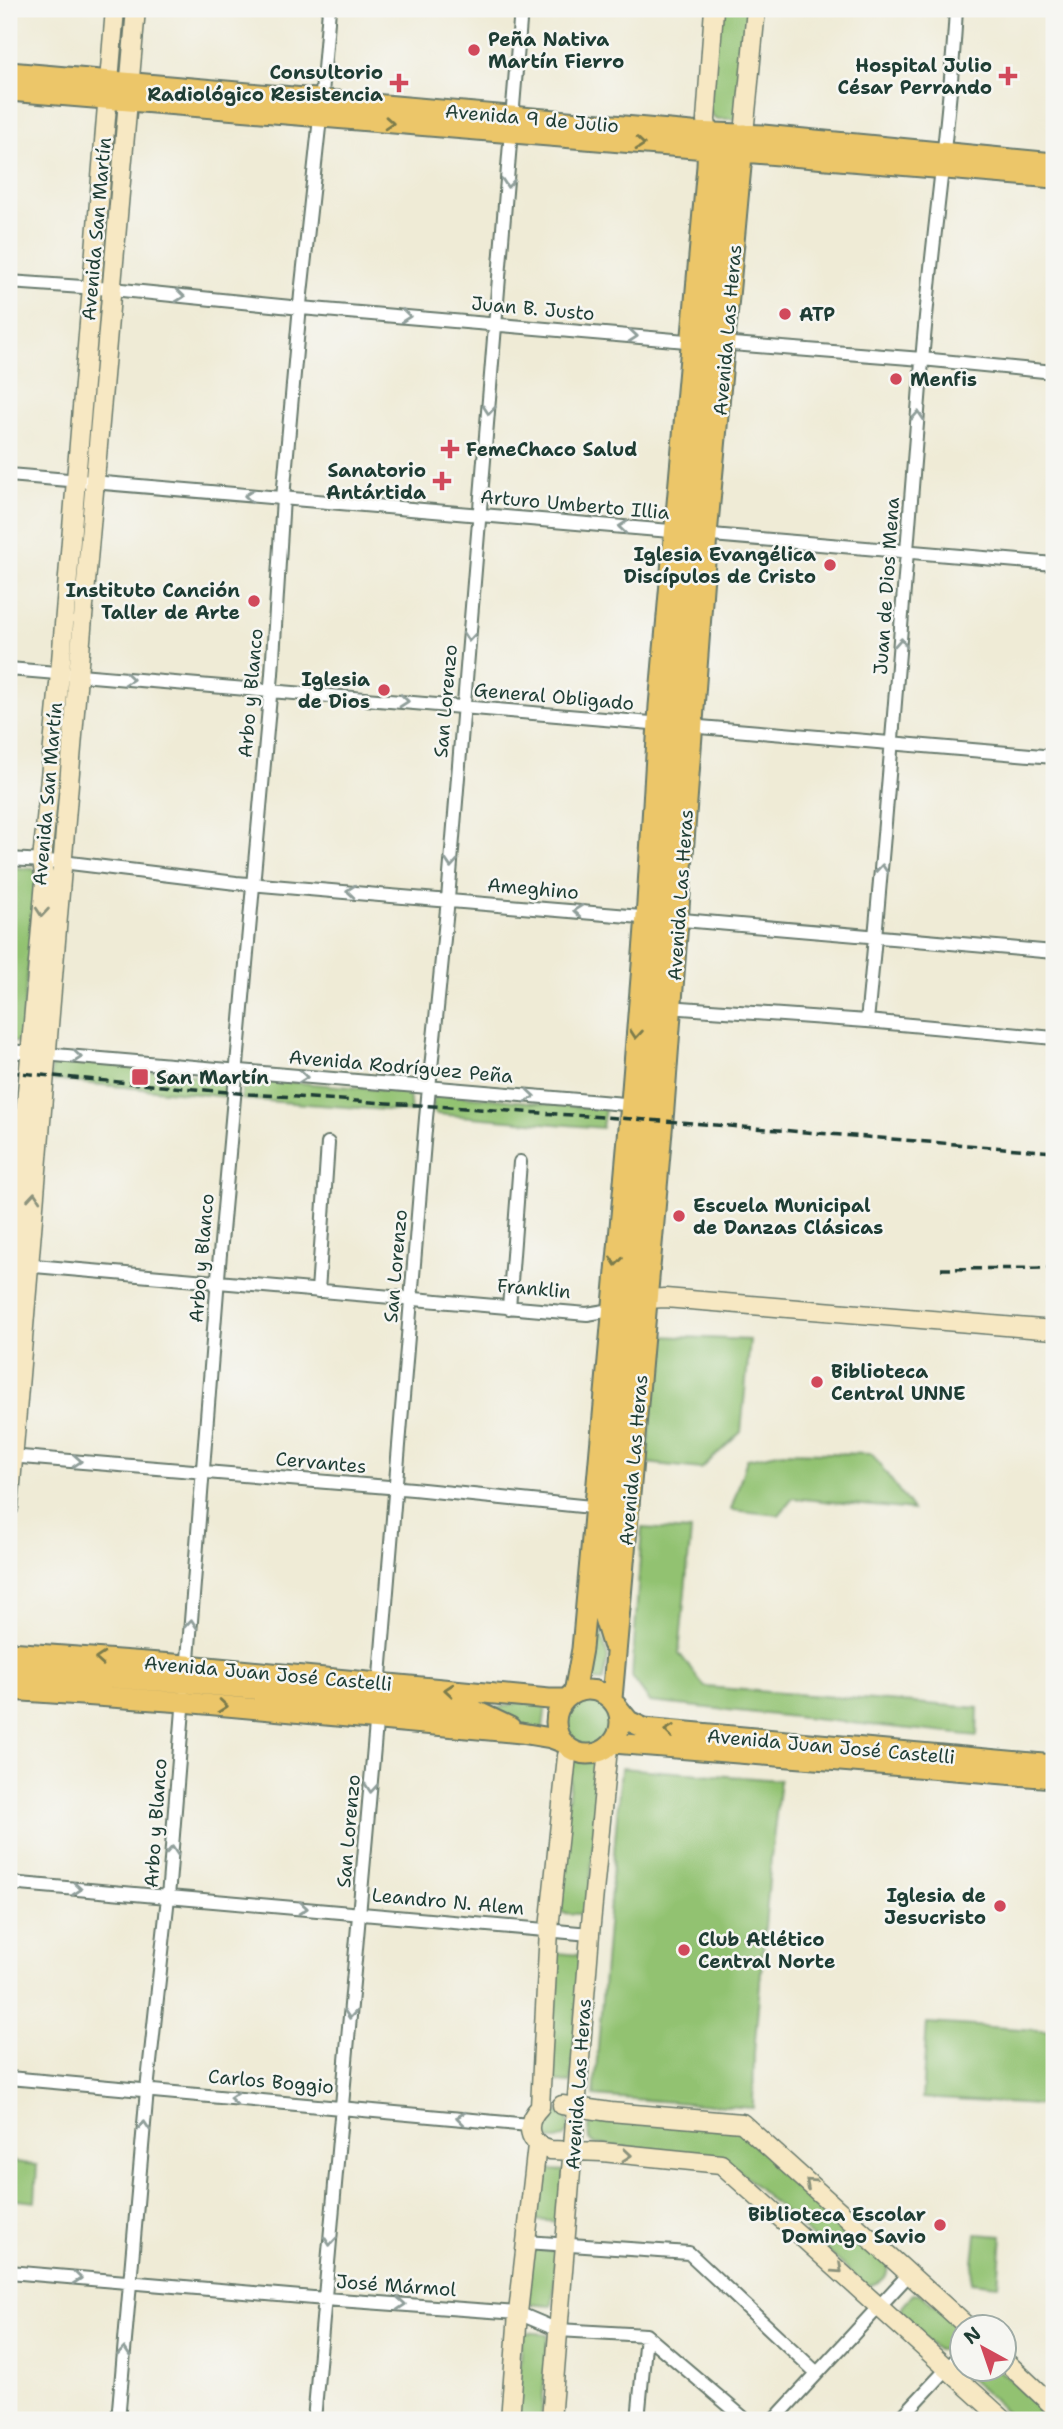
<svg xmlns="http://www.w3.org/2000/svg" width="1063" height="2429" font-family="'Shantell Sans',sans-serif">
<rect width="100%" height="100%" fill="#f6f6f2"/>
<filter id="ink" filterUnits="userSpaceOnUse"><feTurbulence type="fractalNoise" baseFrequency=".0143" numOctaves="2"/><feDisplacementMap in="SourceGraphic" scale="14" xChannelSelector="R" yChannelSelector="G"/><feConvolveMatrix kernelMatrix="1 2 1 2 8 2 1 2 1" color-interpolation-filters="sRGB"/></filter>
<filter id="wash" filterUnits="userSpaceOnUse"><feTurbulence type="fractalNoise" baseFrequency=".00686" numOctaves="4" result="noise"/><feDisplacementMap in="SourceGraphic" scale="28" xChannelSelector="R" yChannelSelector="G"/><feGaussianBlur stdDeviation="1.57" result="paint"/><feColorMatrix in="noise" values="0 0 0 0 0 0 0 0 0 0 0 0 0 0 0 0 0 1.4 0 .05"/><feComposite in="paint" operator="in"/></filter>
<g filter="url(#wash)">
<rect width="100%" height="100%" fill="#efebd6"/>
<!-- green -->
<path fill="#92c271" stroke="#588052" stroke-width="2" d="M717,9H750L742,113L735,119H716L709,112Z
M9,867L34,869L37,875L21,1037L18,1042H9Z
M61,1059L225,1079L229,1082L228,1097L51,1080L52,1065Z
M255,1079L409,1092L411,1112L241,1099L244,1083Z
M441,1094L605,1109L602,1128L436,1114L433,1112V1098Z
M659,1336L750,1340L741,1432L701,1469L647,1463Z
M783,1452L872,1454L913,1510L793,1498L779,1515L731,1510L747,1459Z
M642,1528L691,1531L679,1653L705,1687L978,1708L977,1736L650,1702L632,1677Z
M599,1625L608,1658L603,1681L585,1679L587,1652Z
M560 1722a28 28 0 1 1 56 0a28 28 0 1 1-56 0Z
M520,1702L546,1704L543,1729L518,1726L487,1711Z
M572,1760L601,1763L588,1906L579,1914L563,1913L558,1905Z
M621,1768L780,1780L771,1857L754,2053L753,2108L594,2096Z
M557,1953L580,1955L571,2083L547,2081Z
M927,2023L1054,2031V2106L922,2098Z
M541 2126a14 14 0 1 1 28 0a14 14 0 1 1-28 0Z
M600,2115L729,2128L745,2132L885,2259C892,2276 883,2283 866,2286L725,2158L595,2144L590,2139L589,2127Z
M9,2161L37,2165L35,2202L9,2199Z
M539,2169L565,2171L561,2222L535,2220Z
M976,2234L1002,2236L998,2285L971,2282Z
M531,2249L557,2251L552,2306L527,2304Z
M913,2294L922,2295L956,2324L959,2340L948,2350H937L903,2319L902,2307Z
M523,2332L548,2334L541,2420H516Z
M967,2370H999L1054,2420H1015L968,2377Z"/>
</g>
<g filter="url(#ink)">
<g fill="none" stroke-linecap="round" stroke-linejoin="round">
<defs>
<path id="street" d="M9,282L112,289L301,308L698,342
M720,343L922,359L1054,372
M9,475L682,532
M700,534L1054,564
M9,669L663,724
M688,726L1054,757
M9,859L62,862L236,883L653,918
M671,919L1054,952
M667,1007L867,1021L1054,1038
M867,1021C889,801 904,581 922,362C931,244 950,127 956,9
M9,1051L636,1105
M23,1265L587,1314L618,1309
M318,1291L328,1143
M509,1308L520,1162
M9,1456L413,1489L601,1508
M187,1672L219,1265L272,674L283,498L301,294L320,118L329,9
M379,1688L426,1118L448,899L521,9
M9,1883L590,1934
M9,2078L529,2125
M526,2242L689,2253L817,2373
M9,2272L325,2299L518,2313L558,2330L646,2335L746,2420
M118,2420L147,2090L168,1897L184,1697
M314,2420L377,1713
M638,2420L646,2335
M774,2420L910,2273
M899,2420L962,2353"/>
<path id="secondary" d="M708,133L706,120L714,9
M744,134L756,9
M647,1299L665,1298L1054,1330
M9,1303L45,881L42,861L60,673L115,9
M9,1508L78,675L136,9
M570,1749L567,1756L549,1929L540,2107C524,2123 527,2144 550,2150L602,2152L721,2164L1004,2420
M562,2105L610,2112L742,2123L969,2328
M1004,2360L1054,2407
M510,2420L518,2313L537,2145
M551,2420L590,1934L608,1748"/>
<path id="primary" d="M9,72L692,132L763,135L1054,163
M9,91L1054,178
M612,1644L603,1615L609,1519L645,1120L691,523L711,327L725,151
M9,1652L187,1665L549,1699H565
M9,1671L186,1683L474,1710L510,1727
M556 1722a32 32 0 1 1 64 0a32 32 0 1 1-64 0Z
M9,1690L183,1702L521,1733L551,1738L564,1743
M574,1693L582,1649L629,1127L647,903L659,706L707,166L708,133
M612,1699L664,1108L707,535L744,134
M616,1705L629,1721L644,1728L1054,1765
M613,1743L1054,1778"/>
</defs>
<!-- street casing -->
<use href="#street" stroke="#687a6d" stroke-width="16"/>
<!-- secondary casing -->
<use href="#secondary" stroke="#687a6d" stroke-width="21"/>
<!-- primary casing -->
<use href="#primary" stroke="#687a6d" stroke-width="23"/>
<!-- street -->
<use href="#street" stroke="#fff" stroke-width="12"/>
<!-- secondary -->
<use href="#secondary" stroke="#f7e8c3" stroke-width="18"/>
<!-- primary -->
<use href="#primary" stroke="#ecc669" stroke-width="19"/>
<!-- rail -->
<path stroke="#1f3d34" stroke-width="3.5" stroke-dasharray="10 5" stroke-linecap="butt" d="M9,1072L249,1094L679,1122L1054,1152
M941,1269L1054,1268"/>
</g>
<!-- one-way arrows -->
<defs><path id="oneway-chevron" d="M-2-3.5L2.5 0L-2 3.5" fill="none" stroke-width="1.6" stroke-linecap="round" stroke-linejoin="round" transform="scale(1.75)"/></defs>
<g stroke="#7b7b4c">
<use href="#oneway-chevron" transform="translate(389 123) rotate(4)"/>
<use href="#oneway-chevron" transform="translate(640 144) rotate(5)"/>
<use href="#oneway-chevron" transform="translate(636 1034) rotate(95)"/>
<use href="#oneway-chevron" transform="translate(616 1261) rotate(96)"/>
<use href="#oneway-chevron" transform="translate(100 1659) rotate(-176)"/>
<use href="#oneway-chevron" transform="translate(449 1690) rotate(-175)"/>
<use href="#oneway-chevron" transform="translate(223 1706) rotate(5)"/>
<use href="#oneway-chevron" transform="translate(669 1731) rotate(-173)"/>
</g>
<g stroke="#8f9e9a">
<use href="#oneway-chevron" transform="translate(508 183) rotate(95)"/>
<use href="#oneway-chevron" transform="translate(180 296) rotate(6)"/>
<use href="#oneway-chevron" transform="translate(406 316) rotate(5)"/>
<use href="#oneway-chevron" transform="translate(633 336) rotate(5)"/>
<use href="#oneway-chevron" transform="translate(489 410) rotate(95)"/>
<use href="#oneway-chevron" transform="translate(918 416) rotate(-86)"/>
<use href="#oneway-chevron" transform="translate(249 496) rotate(-175)"/>
<use href="#oneway-chevron" transform="translate(623 527) rotate(-175)"/>
<use href="#oneway-chevron" transform="translate(469 637) rotate(95)"/>
<use href="#oneway-chevron" transform="translate(901 643) rotate(-86)"/>
<use href="#oneway-chevron" transform="translate(129 679) rotate(5)"/>
<use href="#oneway-chevron" transform="translate(404 701) rotate(5)"/>
<use href="#oneway-chevron" transform="translate(451 863) rotate(94)"/>
<use href="#oneway-chevron" transform="translate(882 869) rotate(-85)"/>
<use href="#oneway-chevron" transform="translate(351 891) rotate(-175)"/>
<use href="#oneway-chevron" transform="translate(578 911) rotate(-175)"/>
<use href="#oneway-chevron" transform="translate(77 1057) rotate(5)"/>
<use href="#oneway-chevron" transform="translate(303 1077) rotate(5)"/>
<use href="#oneway-chevron" transform="translate(530 1096) rotate(5)"/>
<use href="#oneway-chevron" transform="translate(77 1461) rotate(4)"/>
<use href="#oneway-chevron" transform="translate(191 1624) rotate(-85)"/>
<use href="#oneway-chevron" transform="translate(371 1788) rotate(95)"/>
<use href="#oneway-chevron" transform="translate(172 1851) rotate(-86)"/>
<use href="#oneway-chevron" transform="translate(77 1889) rotate(5)"/>
<use href="#oneway-chevron" transform="translate(303 1908) rotate(5)"/>
<use href="#oneway-chevron" transform="translate(350 2014) rotate(95)"/>
<use href="#oneway-chevron" transform="translate(234 2098) rotate(-175)"/>
<use href="#oneway-chevron" transform="translate(461 2118) rotate(-174)"/>
<use href="#oneway-chevron" transform="translate(144 2126) rotate(-85)"/>
<use href="#oneway-chevron" transform="translate(330 2241) rotate(95)"/>
<use href="#oneway-chevron" transform="translate(77 2278) rotate(5)"/>
<use href="#oneway-chevron" transform="translate(401 2304) rotate(4)"/>
<use href="#oneway-chevron" transform="translate(124 2352) rotate(-85)"/>
</g>
<g stroke="#8b927c">
<use href="#oneway-chevron" transform="translate(42 912) rotate(95)"/>
<use href="#oneway-chevron" transform="translate(34 1197) rotate(-85)"/>
<use href="#oneway-chevron" transform="translate(627 2155) rotate(5)"/>
<use href="#oneway-chevron" transform="translate(810 2183) rotate(-138)"/>
<use href="#oneway-chevron" transform="translate(838 2269) rotate(42)"/>
</g>
</g>
<!-- markers -->
<g fill="#d1495b" stroke="#f6f6f2" stroke-width="2.5">
<circle cx="474" cy="50" r="7"/>
<path d="M1004.5 65.5h7v7h7v7h-7v7h-7v-7h-7v-7h7z"/>
<path d="M395.5 72.5h7v7h7v7h-7v7h-7v-7h-7v-7h7z"/>
<circle cx="785" cy="314" r="7"/>
<circle cx="896" cy="379" r="7"/>
<path d="M446.5 438.5h7v7h7v7h-7v7h-7v-7h-7v-7h7z"/>
<path d="M438.5 470.5h7v7h7v7h-7v7h-7v-7h-7v-7h7z"/>
<circle cx="830" cy="565" r="7"/>
<circle cx="254" cy="601" r="7"/>
<circle cx="384" cy="690" r="7"/>
<rect x="131" y="1068" width="18" height="18" rx="3.5"/>
<circle cx="679" cy="1216" r="7"/>
<circle cx="817" cy="1382" r="7"/>
<circle cx="1000" cy="1906" r="7"/>
<circle cx="684" cy="1950" r="7"/>
<circle cx="940" cy="2225" r="7"/>
</g>
<g text-anchor="middle" stroke-width="5" stroke-linejoin="round" paint-order="stroke">
<!-- poi labels -->
<g font-size="19" font-weight="bold" fill="#1f3d34" stroke="#f6f6f2" text-anchor="start">
<text x="488" y="46">Peña Nativa<tspan x="488" dy="22">Martín Fierro</tspan></text>
<text x="992" y="72" text-anchor="end">Hospital Julio<tspan x="992" dy="22">César Perrando</tspan></text>
<text x="383" y="79" text-anchor="end">Consultorio<tspan x="383" dy="22">Radiológico Resistencia</tspan></text>
<text x="799" y="321">ATP</text>
<text x="910" y="386">Menfis</text>
<text x="466" y="456">FemeChaco Salud</text>
<text x="426" y="477" text-anchor="end">Sanatorio<tspan x="426" dy="22">Antártida</tspan></text>
<text x="816" y="561" text-anchor="end">Iglesia Evangélica<tspan x="816" dy="22">Discípulos de Cristo</tspan></text>
<text x="240" y="597" text-anchor="end">Instituto Canción<tspan x="240" dy="22">Taller de Arte</tspan></text>
<text x="370" y="686" text-anchor="end">Iglesia<tspan x="370" dy="22">de Dios</tspan></text>
<text x="156" y="1084">San Martín</text>
<text x="693" y="1212">Escuela Municipal<tspan x="693" dy="22">de Danzas Clásicas</tspan></text>
<text x="831" y="1378">Biblioteca<tspan x="831" dy="22">Central UNNE</tspan></text>
<text x="986" y="1902" text-anchor="end">Iglesia de<tspan x="986" dy="22">Jesucristo</tspan></text>
<text x="698" y="1946">Club Atlético<tspan x="698" dy="22">Central Norte</tspan></text>
<text x="926" y="2221" text-anchor="end">Biblioteca Escolar<tspan x="926" dy="22">Domingo Savio</tspan></text>
</g>
<!-- street labels -->
<g font-size="19" fill="#1f3d34" stroke="#f6f6f2">
<text transform="translate(532 118) rotate(5)" y="7">Avenida 9 de Julio</text>
<text transform="translate(96 229) rotate(-85)" y="7">Avenida San Martín</text>
<text transform="translate(533 308) rotate(5)" y="7">Juan B. Justo</text>
<text transform="translate(727 330) rotate(-85)" y="7">Avenida Las Heras</text>
<text transform="translate(575 504) rotate(5)" y="7">Arturo Umberto Illia</text>
<text transform="translate(886 586) rotate(-86)" y="7">Juan de Dios Mena</text>
<text transform="translate(250 693) rotate(-85)" y="7">Arbo y Blanco</text>
<text transform="translate(554 696) rotate(5)" y="7">General Obligado</text>
<text transform="translate(445 701) rotate(-85)" y="7">San Lorenzo</text>
<text transform="translate(47 794) rotate(-85)" y="7">Avenida San Martín</text>
<text transform="translate(533 888) rotate(5)" y="7">Ameghino</text>
<text transform="translate(680 895) rotate(-86)" y="7">Avenida Las Heras</text>
<text transform="translate(401 1066) rotate(5)" y="7">Avenida Rodríguez Peña</text>
<text transform="translate(201 1258) rotate(-85)" y="7">Arbo y Blanco</text>
<text transform="translate(395 1266) rotate(-85)" y="7">San Lorenzo</text>
<text transform="translate(534 1288) rotate(5)" y="7">Franklin</text>
<text transform="translate(633 1460) rotate(-85)" y="7">Avenida Las Heras</text>
<text transform="translate(321 1462) rotate(5)" y="7">Cervantes</text>
<text transform="translate(268 1673) rotate(5)" y="7">Avenida Juan José Castelli</text>
<text transform="translate(831 1746) rotate(5)" y="7">Avenida Juan José Castelli</text>
<text transform="translate(155 1823) rotate(-86)" y="7">Arbo y Blanco</text>
<text transform="translate(348 1831) rotate(-85)" y="7">San Lorenzo</text>
<text transform="translate(448 1901) rotate(5)" y="7">Leandro N. Alem</text>
<text transform="translate(271 2081) rotate(5)" y="7">Carlos Boggio</text>
<text transform="translate(578 2084) rotate(-86)" y="7">Avenida Las Heras</text>
<text transform="translate(396 2285) rotate(4)" y="7">José Mármol</text>
</g>
</g>
<!-- margin -->
<rect width="1063" height="2429" fill="none" stroke="#f6f6f2" stroke-width="35"/>
<!-- north arrow -->
<g transform="translate(983 2348) rotate(320)"><circle r="33" fill="#f6f6f2" stroke="#a0aca6" stroke-width="2"/>
<path d="M0-5L12 26L0 18L-12 26Z" fill="#d1495b"/>
<text y="-10" font-size="19" font-weight="bold" text-anchor="middle" fill="#1f3d34">N</text>
</g>
</svg>
